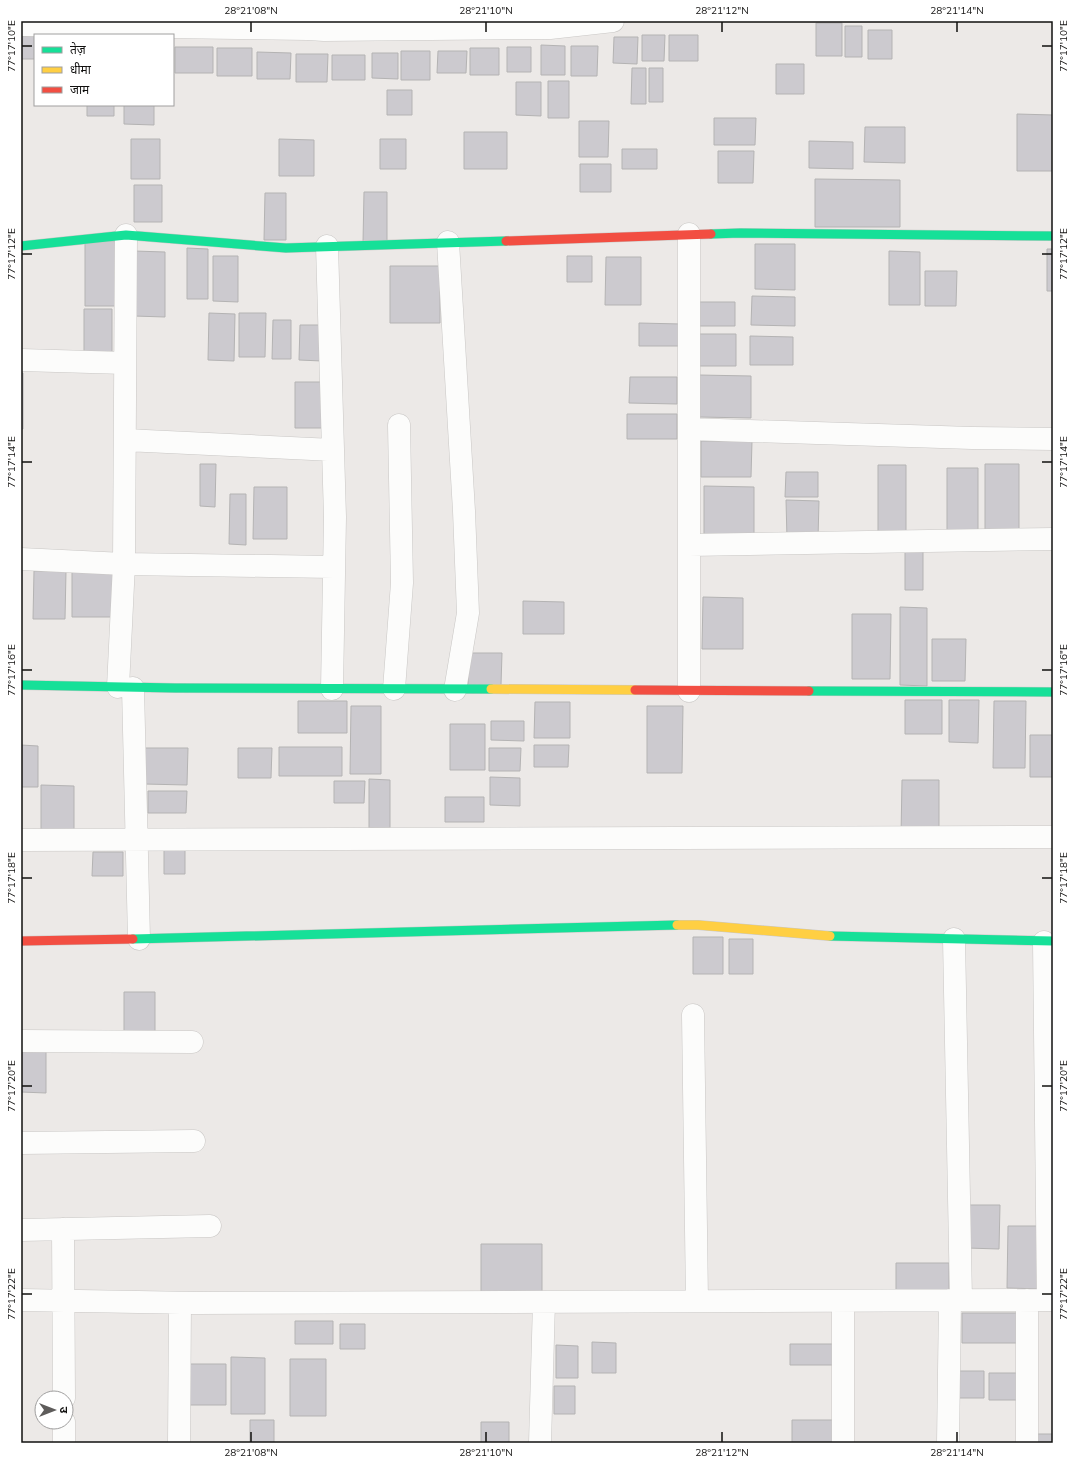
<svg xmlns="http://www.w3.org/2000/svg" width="1074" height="1464" font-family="Mulish,'Noto Sans Devanagari',sans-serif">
<rect width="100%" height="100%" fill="#ece9e7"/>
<!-- building -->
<path fill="#cccacf" stroke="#b4b3b3" d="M816,23H842V56H816Z
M845,26H862V57H845Z
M868,30H892V59H868Z
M642,35H665L664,61H642Z
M669,35H698V61H669Z
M21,36H35V59H21Z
M614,37H638L637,64L613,63Z
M541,45L565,46V75H541Z
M571,46H598L597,76H571Z
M175,47H213V73H175Z
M507,47H531V72H507Z
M217,48H252V76H217Z
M470,48H499V75H470Z
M401,51H430V80H401Z
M438,51H467L466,73H437Z
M257,52L291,53L290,79H257Z
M372,53H398V79L372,78Z
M296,54H328L327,82H296Z
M332,55H365V80H332Z
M776,64H804V94H776Z
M632,68H646V104H631Z
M649,68H663V102H649Z
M548,81H569V118H548Z
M516,82H541V116L516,115Z
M387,90H412V115H387Z
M87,105H114V116H87Z
M124,105H154V125L124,124Z
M1017,114L1053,115V171H1017Z
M714,118H756L755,145H714Z
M579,121H609L608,157H579Z
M865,127H905V163L864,162Z
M464,132H507V169H464Z
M131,139H160V179H131Z
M279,139L314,140V176H279Z
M380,139H406V169H380Z
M809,141L853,142V169L809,168Z
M622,149H657V169H622Z
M718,151H754L753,183H718Z
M580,164H611V192H580Z
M815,179L900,180V227H815Z
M134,185H162V222H134Z
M364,192H387V242H363Z
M265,193H286V240H264Z
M85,241H119V306H85Z
M755,244H795V290L755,289Z
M187,248L208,249V299H187Z
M1047,249H1053V291H1047Z
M134,251L165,252V317L134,316Z
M889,251L920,252V305H889Z
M213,256H238V302L213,301Z
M567,256H592V282H567Z
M606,257H641V305H605Z
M390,266H440V323H390Z
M925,271H957L956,306H925Z
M752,296L795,297V326L751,325Z
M694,302H735V326H694Z
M84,309H112V354H84Z
M209,313L235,314L234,361L208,360Z
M239,313H266L265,357H239Z
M273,320H291V359H272Z
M639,323L681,324V346H639Z
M300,325H323L322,361L299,360Z
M693,334H736V366H693Z
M750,336L793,337V365H750Z
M21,373H23V429H21Z
M699,375L751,376V418L699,417Z
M630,377H677V404L629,403Z
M295,382H322V428H295Z
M627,414H677V439H627Z
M701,441H752L751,477H701Z
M200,464H216L215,507L200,506Z
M985,464H1019V533H985Z
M878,465H906V537H878Z
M947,468H978V533L947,532Z
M786,472H818V497H785Z
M704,486L754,487V536H704Z
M254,487H287V539H253Z
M230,494H246V545L229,544Z
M786,500L819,501L818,539H787Z
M905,548H923V590H905Z
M34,571H66L65,619H33Z
M72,571H113V617H72Z
M703,597L743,598V649H702Z
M523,601L564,602V634H523Z
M900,607L927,608V686L900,685Z
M852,614H891L890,679H852Z
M932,639H966L965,681H932Z
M468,653H502L501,685H468Z
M905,700H942V734H905Z
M949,700H979L978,743L949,742Z
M298,701H347V733H298Z
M994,701H1026L1025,768H993Z
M535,702H570V738H534Z
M351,706H381V774H350Z
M647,706H683L682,773H647Z
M491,721H524V741L491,740Z
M450,724H485V770H450Z
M1030,735H1053V777H1030Z
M21,745L38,746V787H21Z
M534,745H569L568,767H534Z
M279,747H342V776H279Z
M144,748H188L187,785L144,784Z
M238,748H272L271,778H238Z
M489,748H521L520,771H489Z
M490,777L520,778V806L490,805Z
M369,779L390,780V828H369Z
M902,780H939V836H901Z
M334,781H365L364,803H334Z
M41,785L74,786V839H41Z
M148,791H187L186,813H148Z
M445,797H484V822H445Z
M164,847H185V874H164Z
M93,852H123V876H92Z
M693,937H723V974H693Z
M729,939H753V974H729Z
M124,992H155V1037H124Z
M21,1048H46V1093L21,1092Z
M967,1205H1000L999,1249L967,1248Z
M1008,1226H1043L1042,1289L1007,1288Z
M481,1244H542V1295H481Z
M896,1263H949V1290H896Z
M962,1313H1021V1343H962Z
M295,1321H333V1344H295Z
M340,1324H365V1349H340Z
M592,1342L616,1343V1373H592Z
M790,1344H833V1365H790Z
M556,1345L578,1346V1378H556Z
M231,1357L265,1358V1414H231Z
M290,1359H326V1416H290Z
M187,1364H226V1405H187Z
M954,1371H984V1398H954Z
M989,1373H1020V1400H989Z
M554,1386H575V1414H554Z
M250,1420H274V1443H250Z
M792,1420H834V1443H792Z
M481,1422H509V1443H481Z
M1030,1434H1053V1443H1030Z"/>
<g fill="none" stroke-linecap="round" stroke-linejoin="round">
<defs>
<path id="street" d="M21,25L308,29L324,30L550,28L613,21
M689,234V691
M448,242L464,511L468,613L455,690
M327,246L335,517L332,689
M21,360L125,363
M689,429L972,438L1053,439
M125,440L333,450
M689,545L1053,539
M21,559L124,564L334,567
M118,687L124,564L126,235
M133,688L139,939
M394,689L402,583L399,425
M21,840L1053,837
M954,939L961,1300
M1044,942L1048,1300
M693,1015L697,1301
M21,1041L192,1042
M21,1143L194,1141
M63,1229L64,1398
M21,1230L210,1226
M21,1300L196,1303L1053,1300
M64,1422V1443
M179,1443L180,1303
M540,1443L544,1302
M843,1443V1301
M948,1443L950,1300
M1027,1443V1300"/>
<path id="fast" d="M711,234L740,233L1053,236
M21,246L126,235L286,248L506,241
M21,685L175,688L491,689
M809,691L1053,692
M830,936L1053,941
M133,939L677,925"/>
<path id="slow" d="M491,689L635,690
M677,925H698L830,936"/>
<path id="jam" d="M506,241L711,234
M635,690L809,691
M21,941L133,939"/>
</defs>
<!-- street casing -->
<use href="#street" stroke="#c9c7c5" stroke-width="23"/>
<!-- fast casing -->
<use href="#fast" stroke="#c9c7c5" stroke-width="10"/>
<!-- slow casing -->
<use href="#slow" stroke="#c9c7c5" stroke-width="10"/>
<!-- jam casing -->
<use href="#jam" stroke="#c9c7c5" stroke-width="10"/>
<!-- street -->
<use href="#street" stroke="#fcfcfb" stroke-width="22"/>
<!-- fast -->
<use href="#fast" stroke="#16e098" stroke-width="9"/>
<!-- slow -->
<use href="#slow" stroke="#ffcf43" stroke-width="9"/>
<!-- jam -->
<use href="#jam" stroke="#f24e42" stroke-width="9"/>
</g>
<!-- ticks -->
<path fill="none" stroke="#11100f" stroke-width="1.5" d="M251,22V32M486,22V32M722,22V32M957,22V32M22,46H32M1042,46H1052M22,254H32M1042,254H1052M22,462H32M1042,462H1052M22,670H32M1042,670H1052M22,878H32M1042,878H1052M22,1086H32M1042,1086H1052M22,1294H32M1042,1294H1052M251,1432V1442M486,1432V1442M722,1432V1442M957,1432V1442"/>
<!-- border -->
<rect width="1074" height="1464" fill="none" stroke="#ffffff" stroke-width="44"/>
<!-- legend -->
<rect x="34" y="34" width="140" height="72" fill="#ffffff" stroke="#a09f9f"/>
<rect x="42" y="47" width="20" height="6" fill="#16e098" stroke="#a09f9f"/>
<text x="70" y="54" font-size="12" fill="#11100f">तेज़</text>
<rect x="42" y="67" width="20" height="6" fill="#ffcf43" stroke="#a09f9f"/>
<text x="70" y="74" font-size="12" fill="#11100f">धीमा</text>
<rect x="42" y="87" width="20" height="6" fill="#f24e42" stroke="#a09f9f"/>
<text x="70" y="94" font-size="12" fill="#11100f">जाम</text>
<!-- north arrow -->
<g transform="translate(54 1410) rotate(90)"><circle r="19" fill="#ffffff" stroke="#a09f9f"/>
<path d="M0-3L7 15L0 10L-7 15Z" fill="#5e5c5b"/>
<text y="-6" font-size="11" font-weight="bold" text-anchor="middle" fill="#11100f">उ</text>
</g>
<rect x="22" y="22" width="1030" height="1420" fill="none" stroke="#11100f" stroke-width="1.5"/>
<g font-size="10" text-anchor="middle" fill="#11100f">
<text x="251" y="14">28°21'08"N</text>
<text x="486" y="14">28°21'10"N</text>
<text x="722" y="14">28°21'12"N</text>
<text x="957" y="14">28°21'14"N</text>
<text transform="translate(1063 46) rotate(-90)" y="4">77°17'10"E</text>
<text transform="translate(11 46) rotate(-90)" y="4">77°17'10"E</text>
<text transform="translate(1063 254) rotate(-90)" y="4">77°17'12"E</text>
<text transform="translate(11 254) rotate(-90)" y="4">77°17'12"E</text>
<text transform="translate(1063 462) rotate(-90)" y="4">77°17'14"E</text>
<text transform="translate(11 462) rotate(-90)" y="4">77°17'14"E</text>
<text transform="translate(1063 670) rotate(-90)" y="4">77°17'16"E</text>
<text transform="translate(11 670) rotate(-90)" y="4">77°17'16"E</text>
<text transform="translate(1063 878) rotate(-90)" y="4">77°17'18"E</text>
<text transform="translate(11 878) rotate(-90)" y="4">77°17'18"E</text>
<text transform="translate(11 1086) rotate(-90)" y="4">77°17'20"E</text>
<text transform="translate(1063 1086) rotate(-90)" y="4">77°17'20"E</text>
<text transform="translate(1063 1294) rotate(-90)" y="4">77°17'22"E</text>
<text transform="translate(11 1294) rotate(-90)" y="4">77°17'22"E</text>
<text x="251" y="1456">28°21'08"N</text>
<text x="486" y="1456">28°21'10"N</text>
<text x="722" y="1456">28°21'12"N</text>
<text x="957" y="1456">28°21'14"N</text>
</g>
</svg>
